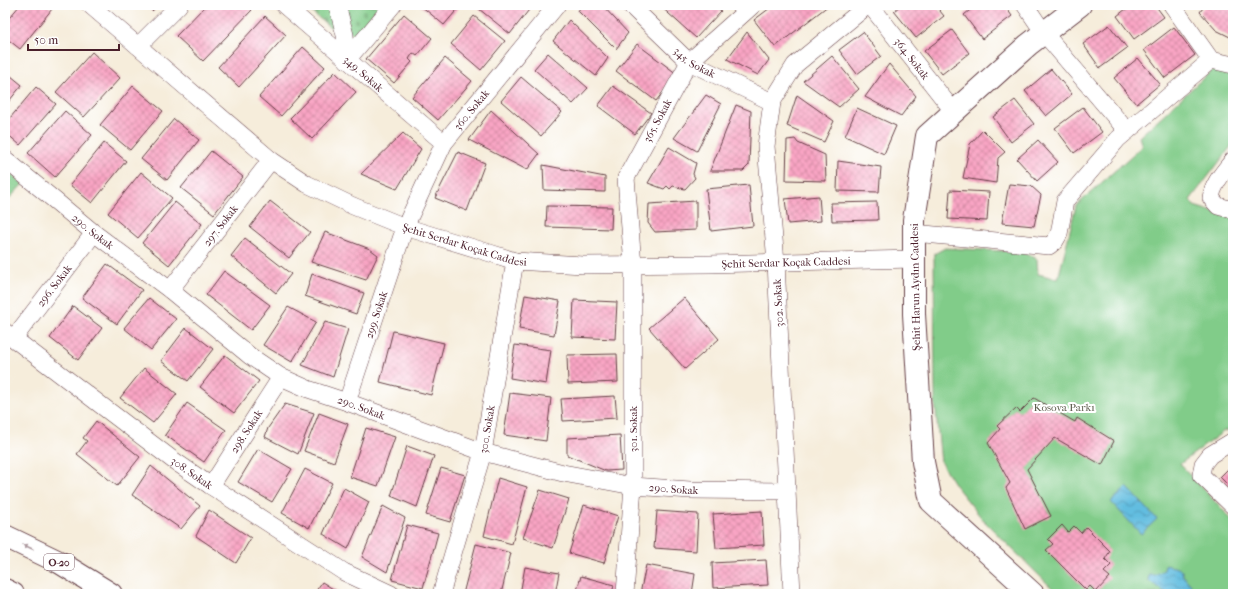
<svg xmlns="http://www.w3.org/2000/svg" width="1238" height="599" font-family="'IM FELL French Canon',serif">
<defs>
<pattern id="cemetery-stones" width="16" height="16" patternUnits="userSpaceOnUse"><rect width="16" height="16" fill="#81cc89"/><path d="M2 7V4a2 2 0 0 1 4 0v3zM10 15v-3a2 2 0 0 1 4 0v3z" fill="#71af76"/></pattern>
<pattern id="water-waves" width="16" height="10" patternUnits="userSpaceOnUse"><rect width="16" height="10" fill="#62bde0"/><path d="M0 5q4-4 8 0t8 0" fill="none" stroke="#5399b6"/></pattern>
<pattern id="building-cross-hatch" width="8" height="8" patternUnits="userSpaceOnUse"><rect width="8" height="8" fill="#f9a5c4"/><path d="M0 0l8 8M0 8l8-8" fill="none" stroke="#cc869f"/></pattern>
</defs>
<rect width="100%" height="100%" fill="#fff"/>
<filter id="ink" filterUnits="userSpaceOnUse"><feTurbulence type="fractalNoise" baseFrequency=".025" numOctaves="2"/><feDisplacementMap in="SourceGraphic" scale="8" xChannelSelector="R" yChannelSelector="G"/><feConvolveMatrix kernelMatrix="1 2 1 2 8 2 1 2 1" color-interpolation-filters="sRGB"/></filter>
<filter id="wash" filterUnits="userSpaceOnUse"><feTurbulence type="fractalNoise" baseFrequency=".012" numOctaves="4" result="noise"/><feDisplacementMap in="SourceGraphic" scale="16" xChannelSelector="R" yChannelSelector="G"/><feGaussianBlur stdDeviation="0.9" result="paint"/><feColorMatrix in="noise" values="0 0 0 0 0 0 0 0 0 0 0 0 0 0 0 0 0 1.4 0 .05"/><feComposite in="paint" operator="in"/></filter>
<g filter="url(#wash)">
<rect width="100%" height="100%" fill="#f6eddb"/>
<!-- cemetery -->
<path fill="url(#cemetery-stones)" stroke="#66765a" d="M303,5H380L357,33L340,35Z"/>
<!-- green -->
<path fill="#81cc89" stroke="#66765a" d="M1212,70L1233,74V144L1190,200L1194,206L1233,218V429L1224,431L1180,464L1233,521V594H1058L984,521L955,485L941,463L935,402L934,254L945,248L1024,252L1037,259L1038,274L1058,279L1076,206L1142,146L1139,137Z
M5,168L23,184L5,203Z"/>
<!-- water -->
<path fill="url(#water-waves)" stroke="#566e86" d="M1127,487L1157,519L1141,534L1111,502Z
M1165,565L1178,568L1182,571L1183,576L1191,585L1190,591L1193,594H1170L1163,591L1148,580L1149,575H1155L1164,570Z"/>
<g id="blocks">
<!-- building -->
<path fill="url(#building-cross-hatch)" d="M20,5H48L52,9L20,49L5,37V23Z
M146,5H159L152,11Z
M206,5H246L252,10L203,61L176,36Z
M420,5H461L444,25Z
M482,5H531L532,6L510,34L479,9Z
M582,5H602L628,33L616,49L578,11Z
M659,5H714L721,11L696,38Z
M774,5H829L775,47L754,20Z
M901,5H935L944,16L916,38L894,11Z
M976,5H1004L1012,16L982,39L964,15Z
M1131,5H1155L1164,17L1134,39L1117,16Z
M1205,5H1233V33L1232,38L1216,30L1200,12Z
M404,14L432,38L417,56L413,53L409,59L412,62L394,83L366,59Z
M265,16L286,35L239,87L218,67Z
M474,16L505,41L481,70L451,44Z
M569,20L608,58L596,76L553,41Z
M1109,25L1127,48L1100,68L1083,44Z
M1174,27L1195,55L1165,78L1144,50Z
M952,30L969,53L942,74L924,51Z
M747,32L769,60L758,75L727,59Z
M863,32L881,56L857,74L839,50Z
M637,44L677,74L656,101L616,71Z
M303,47L325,67L281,116L259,97Z
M92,52L120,78L84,117L56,92Z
M548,53L588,88L573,104L534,69Z
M832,56L859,89L839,107L803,81Z
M445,58L472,81L438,120L412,97Z
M1138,58L1160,84L1136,104L1114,78Z
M889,64L916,96L901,116L865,97Z
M1051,69L1072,94L1046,116L1025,91Z
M5,71L22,85L5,106Z
M335,72L356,92L312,139L290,118Z
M521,77L562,112L541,136L501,101Z
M133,86L163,111L130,150L100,125Z
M613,86L651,113L635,134L598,106Z
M36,87L56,104L20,145L5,132V124Z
M706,95L721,104L697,151L674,138Z
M797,95L834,121L824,142L787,126Z
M1015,100L1034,124L1011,142L993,117Z
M736,105L751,111L749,165L743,171H710Z
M1083,107L1102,132L1074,153L1055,128Z
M857,108L896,126L884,154L845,136Z
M491,110L539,154L527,170L469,140Z
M65,111L92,135L55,177L28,153Z
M174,119L199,140L167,180L141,159Z
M983,130L1005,152L998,158L996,183L963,178L970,144Z
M403,133L421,149L397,189L361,174Z
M795,139L798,143L825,155L826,181L786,180L787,140Z
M1038,140L1058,162L1037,181L1017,159Z
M104,143L126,161L92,203L70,185Z
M669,147L696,163L693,174L695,178L685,189L673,186L670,189L667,186L664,189L648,183Z
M211,151L243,177L214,214L181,188Z
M458,152L485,163L467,211L435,198Z
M838,161L881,167L879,192L837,191Z
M543,165L605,177V192L544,190Z
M141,172L172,198L138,238L108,213Z
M1009,184L1031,186L1041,195L1034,226L1002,223Z
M749,185L753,226L711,231L706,189Z
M950,190L989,192L987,221L948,219Z
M819,196L821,221L788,224L785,199Z
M270,201L310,232L289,258L250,227Z
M696,201V230L655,232L648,223L649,204Z
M175,202L202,224L169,265L142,243Z
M877,202L878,220L832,221L831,203Z
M547,206L612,207L611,229L546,227Z
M325,232L370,249L378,255L366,280L311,262Z
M245,238L291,274L276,293L231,256Z
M107,264L142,290L117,324L82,298Z
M224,271L270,305L251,330L206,295Z
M312,274L364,293L356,314L305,296Z
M525,295L560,301L554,335L519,329Z
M149,298L176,319L151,350L124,328Z
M684,298L719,339L685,369L649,328Z
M574,300L617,302L615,339L572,337Z
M73,306L102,328L78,360L50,338Z
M288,307L316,322L292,362L263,345Z
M325,322L348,329L333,377L302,365Z
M186,328L213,349L188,381L161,361Z
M393,331L444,343L431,395L380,382Z
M515,345L551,350L546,384L510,378Z
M617,354L618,382L568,384L567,355Z
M225,355L259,381L234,413L200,387Z
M144,368L177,394L153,423L120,398Z
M510,393L551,398L546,441L504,435Z
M615,396L617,418L563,421L561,399Z
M1034,398L1075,422L1077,418L1114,441L1102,465L1055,438L1027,469L1051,516L1025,529L1006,488L1010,483L988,443L1000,429L997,426L1016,408L1020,412Z
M187,403L226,430L204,462L165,435Z
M285,404L314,413L298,454L265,437L268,428Z
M319,413L348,424L334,462L304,451Z
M96,421L140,457L117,486L77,454L87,441L83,438Z
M366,428L395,437L378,486L350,477Z
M620,435L622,470L606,471L567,455V438Z
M407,446L434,456L417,507L391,496Z
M258,449L292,469L272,502L238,482Z
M1233,464V490L1220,477Z
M151,466L200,506L181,529L132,495Z
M441,468L465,475L450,522L426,515Z
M305,469L332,483L309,528L282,513Z
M498,478L527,487L512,544L484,536Z
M344,488L369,502L348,549L323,534Z
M540,490L569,499L553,548L523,538Z
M584,505L618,516L604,563L569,553Z
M383,506L405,518L387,572L362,557Z
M209,510L251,538L236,563L196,536Z
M657,511L698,514L696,551L654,548Z
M762,511L764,545L716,548L713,514Z
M407,525L438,533L423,588L392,580Z
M1062,525L1068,532L1074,526L1081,533L1086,527L1110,551L1105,559L1111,565L1104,572L1110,577L1096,592L1090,586L1086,590L1046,550L1053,544L1048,539Z
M476,544L511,553L501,594H463Z
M766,560L768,585L713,588L712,563Z
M646,565L695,574L692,594H640Z
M525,567L559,573L555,594H520Z
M581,576L614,585L612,594H576Z
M322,582L341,594H314Z"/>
</g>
</g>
<g filter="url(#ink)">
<use href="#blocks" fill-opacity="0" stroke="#643e45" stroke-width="1"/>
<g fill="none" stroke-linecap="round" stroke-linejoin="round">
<defs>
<g id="minor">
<path id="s1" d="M90,5L271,160L307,184L353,206L405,227L490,253L515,261L583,265L710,264L914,259"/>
<path id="s2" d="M284,5L444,143"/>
<path d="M337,5L345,35L347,60"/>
<path id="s3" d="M630,5L689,62L772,102"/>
<path id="s4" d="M870,5L954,112"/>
<path d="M1025,5L1044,33L1127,131"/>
<path d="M1172,5L1211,60"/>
<path d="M138,46L179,5"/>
<path d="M347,60L393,5"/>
<path d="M1211,60L1233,65"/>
<path id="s5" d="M5,159L94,233L170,290L250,356L281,377L308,389L347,402L483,452L563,473L633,486L690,490L787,491"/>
<path d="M1233,160C1224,172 1213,183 1211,198L1218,206L1233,210"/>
<path d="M914,233L1049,246L1055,241L1059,234L1065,201L1118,139L1211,60"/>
<path id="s6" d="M170,290L271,160"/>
<path id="s7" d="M5,332L173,460L211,486L344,572L391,594"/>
<path id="s8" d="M14,338L94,233"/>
<path id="s9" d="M347,402L405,227L444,143L557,5"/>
<path d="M1233,441L1210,455L1203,464L1201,475L1233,506"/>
<path id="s10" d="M211,486L281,377"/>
<path id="s11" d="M441,594L483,452L515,261"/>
<path id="s12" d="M625,594L633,486V265L626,178L689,62L753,5"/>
<path d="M792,594L776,262L766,146L772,102L795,65L868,5"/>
</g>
<path id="major" d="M1033,594L931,501L923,462L914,314V220L927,136L1028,45L1080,5"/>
<path id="highway" d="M5,536L59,562L111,594
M5,590L13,594"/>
</defs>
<!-- minor casing -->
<use href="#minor" stroke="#643e45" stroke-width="18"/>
<!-- major casing -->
<use href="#major" stroke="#643e45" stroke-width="24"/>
<!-- highway casing -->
<use href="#highway" stroke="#643e45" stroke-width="24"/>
<!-- minor -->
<use href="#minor" stroke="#fff" stroke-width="17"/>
<!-- major -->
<use href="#major" stroke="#fff" stroke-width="22"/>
<!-- highway -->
<use href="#highway" stroke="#fff" stroke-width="22"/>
</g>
<!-- one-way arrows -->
<defs><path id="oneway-solid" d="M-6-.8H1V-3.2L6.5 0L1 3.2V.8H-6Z"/></defs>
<use fill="#ae9aa0" href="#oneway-solid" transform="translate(28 547) rotate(-155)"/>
</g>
<g text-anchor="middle" stroke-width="4" stroke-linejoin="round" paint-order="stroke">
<!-- shield labels -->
<rect fill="#fff" stroke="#80626b" stroke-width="1" x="44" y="554" width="30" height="16" rx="3"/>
<g font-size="10" font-weight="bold" fill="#4a1f2b">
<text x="59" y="566">O-20</text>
</g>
<!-- street labels -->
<g font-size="11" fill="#4a1f2b" stroke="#fff">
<text dy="4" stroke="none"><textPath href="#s4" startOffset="68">364. Sokak</textPath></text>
<text dy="4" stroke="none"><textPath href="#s3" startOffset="87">345. Sokak</textPath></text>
<text dy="4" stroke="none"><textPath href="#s2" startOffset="105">349. Sokak</textPath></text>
<text dy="4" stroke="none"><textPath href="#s9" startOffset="320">360. Sokak</textPath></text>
<text dy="4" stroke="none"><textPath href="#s12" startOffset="482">365. Sokak</textPath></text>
<text dy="4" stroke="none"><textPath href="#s6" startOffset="82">297. Sokak</textPath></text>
<text dy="4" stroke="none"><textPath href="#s5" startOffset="114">290. Sokak</textPath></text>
<text dy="4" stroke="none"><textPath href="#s1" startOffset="451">Şehit Serdar Koçak Caddesi</textPath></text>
<text dy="4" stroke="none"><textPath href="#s1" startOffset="775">Şehit Serdar Koçak Caddesi</textPath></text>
<text dy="4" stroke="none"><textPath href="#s8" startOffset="66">296. Sokak</textPath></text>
<text transform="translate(915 287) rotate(-91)" y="4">Şehit Harun Aydın Caddesi</text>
<text transform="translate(778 303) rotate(-93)" y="4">302. Sokak</text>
<text dy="4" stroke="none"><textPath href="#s9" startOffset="92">299. Sokak</textPath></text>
<text dy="4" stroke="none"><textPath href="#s5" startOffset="438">290. Sokak</textPath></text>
<text dy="4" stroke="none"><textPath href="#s11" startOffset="171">300. Sokak</textPath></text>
<text transform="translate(633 429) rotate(-90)" y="4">301. Sokak</text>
<text dy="4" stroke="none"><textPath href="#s10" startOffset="65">298. Sokak</textPath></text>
<text dy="4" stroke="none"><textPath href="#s7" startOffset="234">308. Sokak</textPath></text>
<text dy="4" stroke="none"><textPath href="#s5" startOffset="762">290. Sokak</textPath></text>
</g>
<!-- park labels -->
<g font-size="11" fill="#5d5c4c" stroke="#fff">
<text x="1064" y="411">Kosova Parkı</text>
</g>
</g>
<!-- margin -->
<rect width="1238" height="599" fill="none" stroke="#fff" stroke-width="20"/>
<!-- scale -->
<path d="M28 44v6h91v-6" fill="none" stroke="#4a1f2b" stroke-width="2"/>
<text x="34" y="44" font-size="12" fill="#4a1f2b" stroke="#ffffff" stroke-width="3" paint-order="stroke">50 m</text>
</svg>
